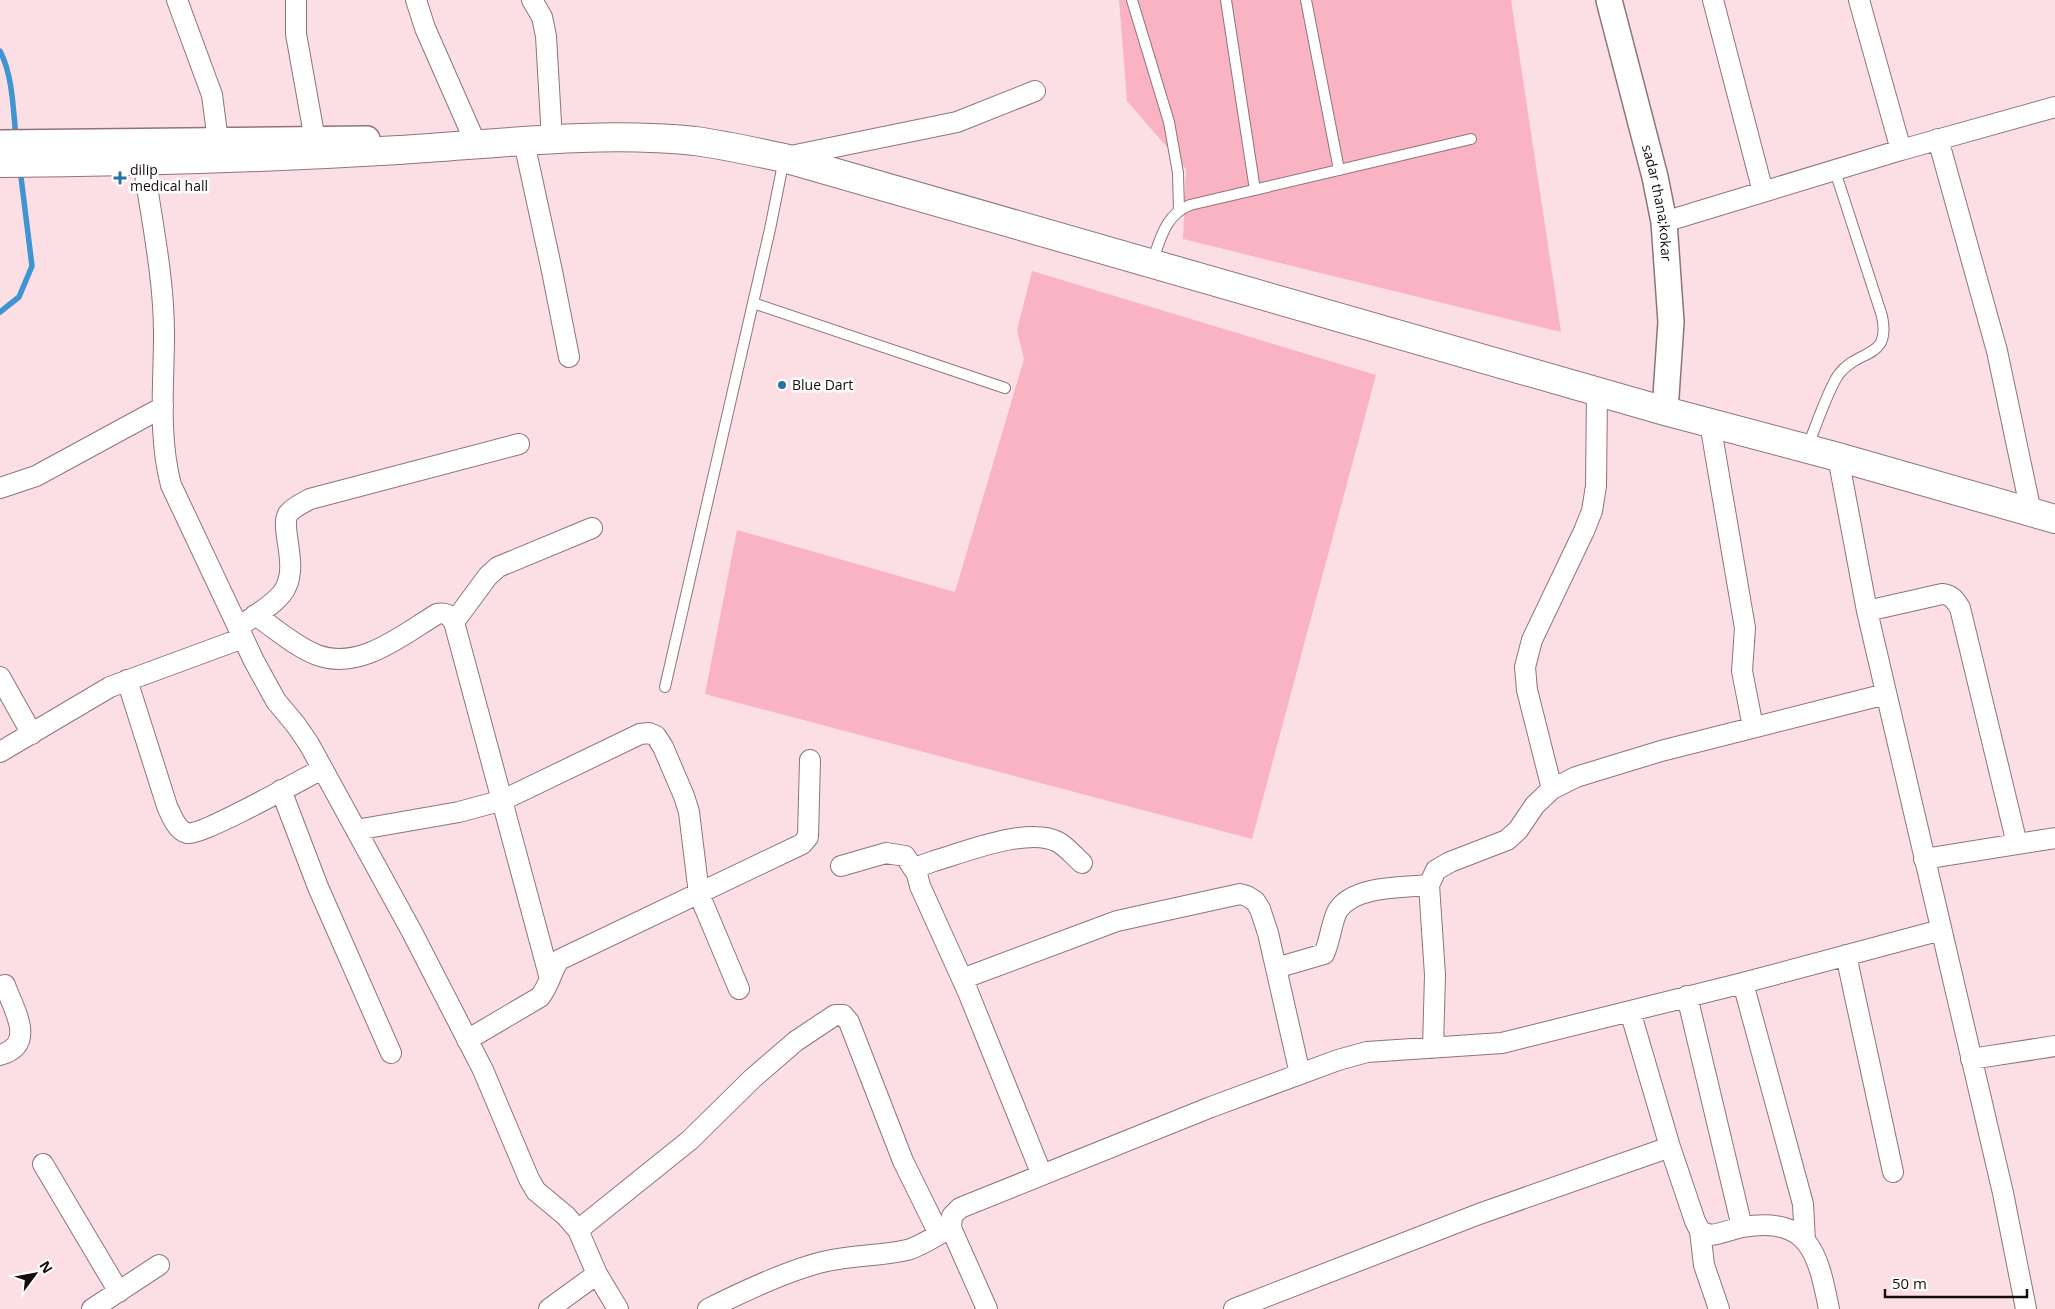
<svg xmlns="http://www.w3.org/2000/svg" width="2055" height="1309" font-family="'Open Sans',sans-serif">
<rect width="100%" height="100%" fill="#fcdfe4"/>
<!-- green -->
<path fill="#f9b3c2" d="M1119,0H1511L1561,332L1183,239L1186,169L1127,101Z
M1032,271L1376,375L1252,839L705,694L737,530L955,592L1024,359L1017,330Z"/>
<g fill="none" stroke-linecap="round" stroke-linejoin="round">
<!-- stream -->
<path stroke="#3e95d2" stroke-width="5.5" d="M0,51C13,76 13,110 16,137
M0,312L19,297L32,266L20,169"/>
<defs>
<path id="service" d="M1132,0L1169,122L1178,173L1179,210
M1226,0L1255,190
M1306,0L1339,170
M1152,262C1161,238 1165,215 1190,205L1471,139
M753,303L1005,388
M1807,448C1815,429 1828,389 1839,374C1859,348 1891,360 1882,316L1835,171
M665,687L770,229L784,159"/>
<path id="minor" d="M177,0L212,95L218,141
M296,0V34L315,140
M416,0L425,28L476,144
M532,0L542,17L546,36L552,140
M1713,0L1763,192
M1859,0L1901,150
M1938,139L1997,351L2031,512
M524,142L552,271L569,357
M786,157L957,122L1035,91
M144,167C152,222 164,278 164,334C164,384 158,436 171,485L254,661L276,701L296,725L309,744L412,932L483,1070L529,1179L536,1191L566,1216L578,1230L597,1274L618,1309
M1664,222L1901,150L2055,107
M1710,423L1745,628L1742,671L1753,727
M1838,457L1867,611L2003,1193L2026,1309
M0,488L36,476L163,407
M1867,611L1942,594C1952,595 1955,600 1960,608L2017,844
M255,615C275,628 294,646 317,655C360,671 402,635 437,614C446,612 449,615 454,622L550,979
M246,622C258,613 280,601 286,587C298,563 280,528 288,514C293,507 303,503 310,499L519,444
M454,622L488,576L498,567L592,528
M0,677L32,734
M127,680L167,806C171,815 177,831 187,833C201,836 303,779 322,769
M0,752L110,687L243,638
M1552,789L1527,690L1525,667L1532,640L1584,531L1592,511L1596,486L1597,390
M281,790L318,887L391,1053
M356,830L459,812L503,800L640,734L649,733L656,736L663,747L684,796L689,812L699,894L739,989
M1924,859L2055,838
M841,866L886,853L905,856L917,874
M1846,955L1893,1172
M1276,968L1324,954C1330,942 1332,919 1338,910C1355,885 1402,888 1429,885
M962,979L1117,921L1240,894L1247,896L1255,901L1260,909L1268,933L1300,1074
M1743,983L1803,1204L1805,1241
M1687,996L1742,1227
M1630,1011L1670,1147L1695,1221L1700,1231L1710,1235C1721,1234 1732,1229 1743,1227C1810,1216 1818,1254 1829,1309
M467,1040L540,997C549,986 551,972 559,960L802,844L808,837L810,760
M1433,1048L1435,975L1429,885L1436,870L1450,862L1507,840L1518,830L1535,805L1552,789L1576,777L1661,751L1886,694
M0,1055C37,1044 14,1011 5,985
M1971,1059L2055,1046
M43,1164L119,1292
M1042,1175L968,992L920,886L917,874L920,866L934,861C965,852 1029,826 1058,842C1067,847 1074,856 1082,863
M578,1230L690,1140L753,1078L796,1041L835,1015H843L849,1022L903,1161L939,1234
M1700,1231L1704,1265L1719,1309
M92,1309L159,1265
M549,1309L597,1274
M708,1309C742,1292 790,1269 827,1261C854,1255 881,1256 907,1250C920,1247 938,1234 951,1228
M987,1309L951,1228L952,1216L960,1208L1211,1107L1338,1060L1367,1052L1502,1043L1743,983L1941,930
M1234,1309L1479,1214L1670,1147"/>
<g id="tertiary">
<path id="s1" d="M1609,0L1655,177L1664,222L1671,322L1665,411"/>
<path d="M0,143L367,139"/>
</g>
<path id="secondary" d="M0,163C133,162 266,158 399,150C497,144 597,131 695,141C725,145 755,152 784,158L1665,411L1838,457L2055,519"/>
</defs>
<!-- service casing -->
<use href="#service" stroke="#8e7479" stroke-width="12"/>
<!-- minor casing -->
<use href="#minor" stroke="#8e7479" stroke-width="22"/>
<!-- tertiary casing -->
<use href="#tertiary" stroke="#8e7479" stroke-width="28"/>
<!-- secondary casing -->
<use href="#secondary" stroke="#8e7479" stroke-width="30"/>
<!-- service -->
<use href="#service" stroke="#fff" stroke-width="10"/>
<!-- minor -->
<use href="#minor" stroke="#fff" stroke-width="20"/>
<!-- tertiary -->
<use href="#tertiary" stroke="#fff" stroke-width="25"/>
<!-- secondary -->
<use href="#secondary" stroke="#fff" stroke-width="28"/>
</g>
<!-- markers -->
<g fill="#2672a5" stroke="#fff" stroke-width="2">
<path d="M117.5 170.5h5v5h5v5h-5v5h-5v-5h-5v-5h5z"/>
<circle cx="782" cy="385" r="5"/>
</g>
<g text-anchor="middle" stroke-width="5" stroke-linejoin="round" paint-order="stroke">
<!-- poi labels -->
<g font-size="14" fill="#160c0e" stroke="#fff" text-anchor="start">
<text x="130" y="175">dilip<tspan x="130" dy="16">medical hall</tspan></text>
<text x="792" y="390">Blue Dart</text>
</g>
<!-- street labels -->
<g font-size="14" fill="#160c0e" stroke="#fff">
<text dy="5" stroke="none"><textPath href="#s1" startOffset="209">sadar thana;kokar</textPath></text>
</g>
</g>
<!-- north arrow -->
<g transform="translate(35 1274) rotate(58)" stroke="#ffffff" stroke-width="4" paint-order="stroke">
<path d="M0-4L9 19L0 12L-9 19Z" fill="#160c0e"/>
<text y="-8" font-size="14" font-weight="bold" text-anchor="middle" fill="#160c0e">N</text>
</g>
<!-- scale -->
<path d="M1885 1289v8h142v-8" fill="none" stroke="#160c0e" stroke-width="2.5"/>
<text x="1892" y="1289" font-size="15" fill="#160c0e" stroke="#ffffff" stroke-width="4" paint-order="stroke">50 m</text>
</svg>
